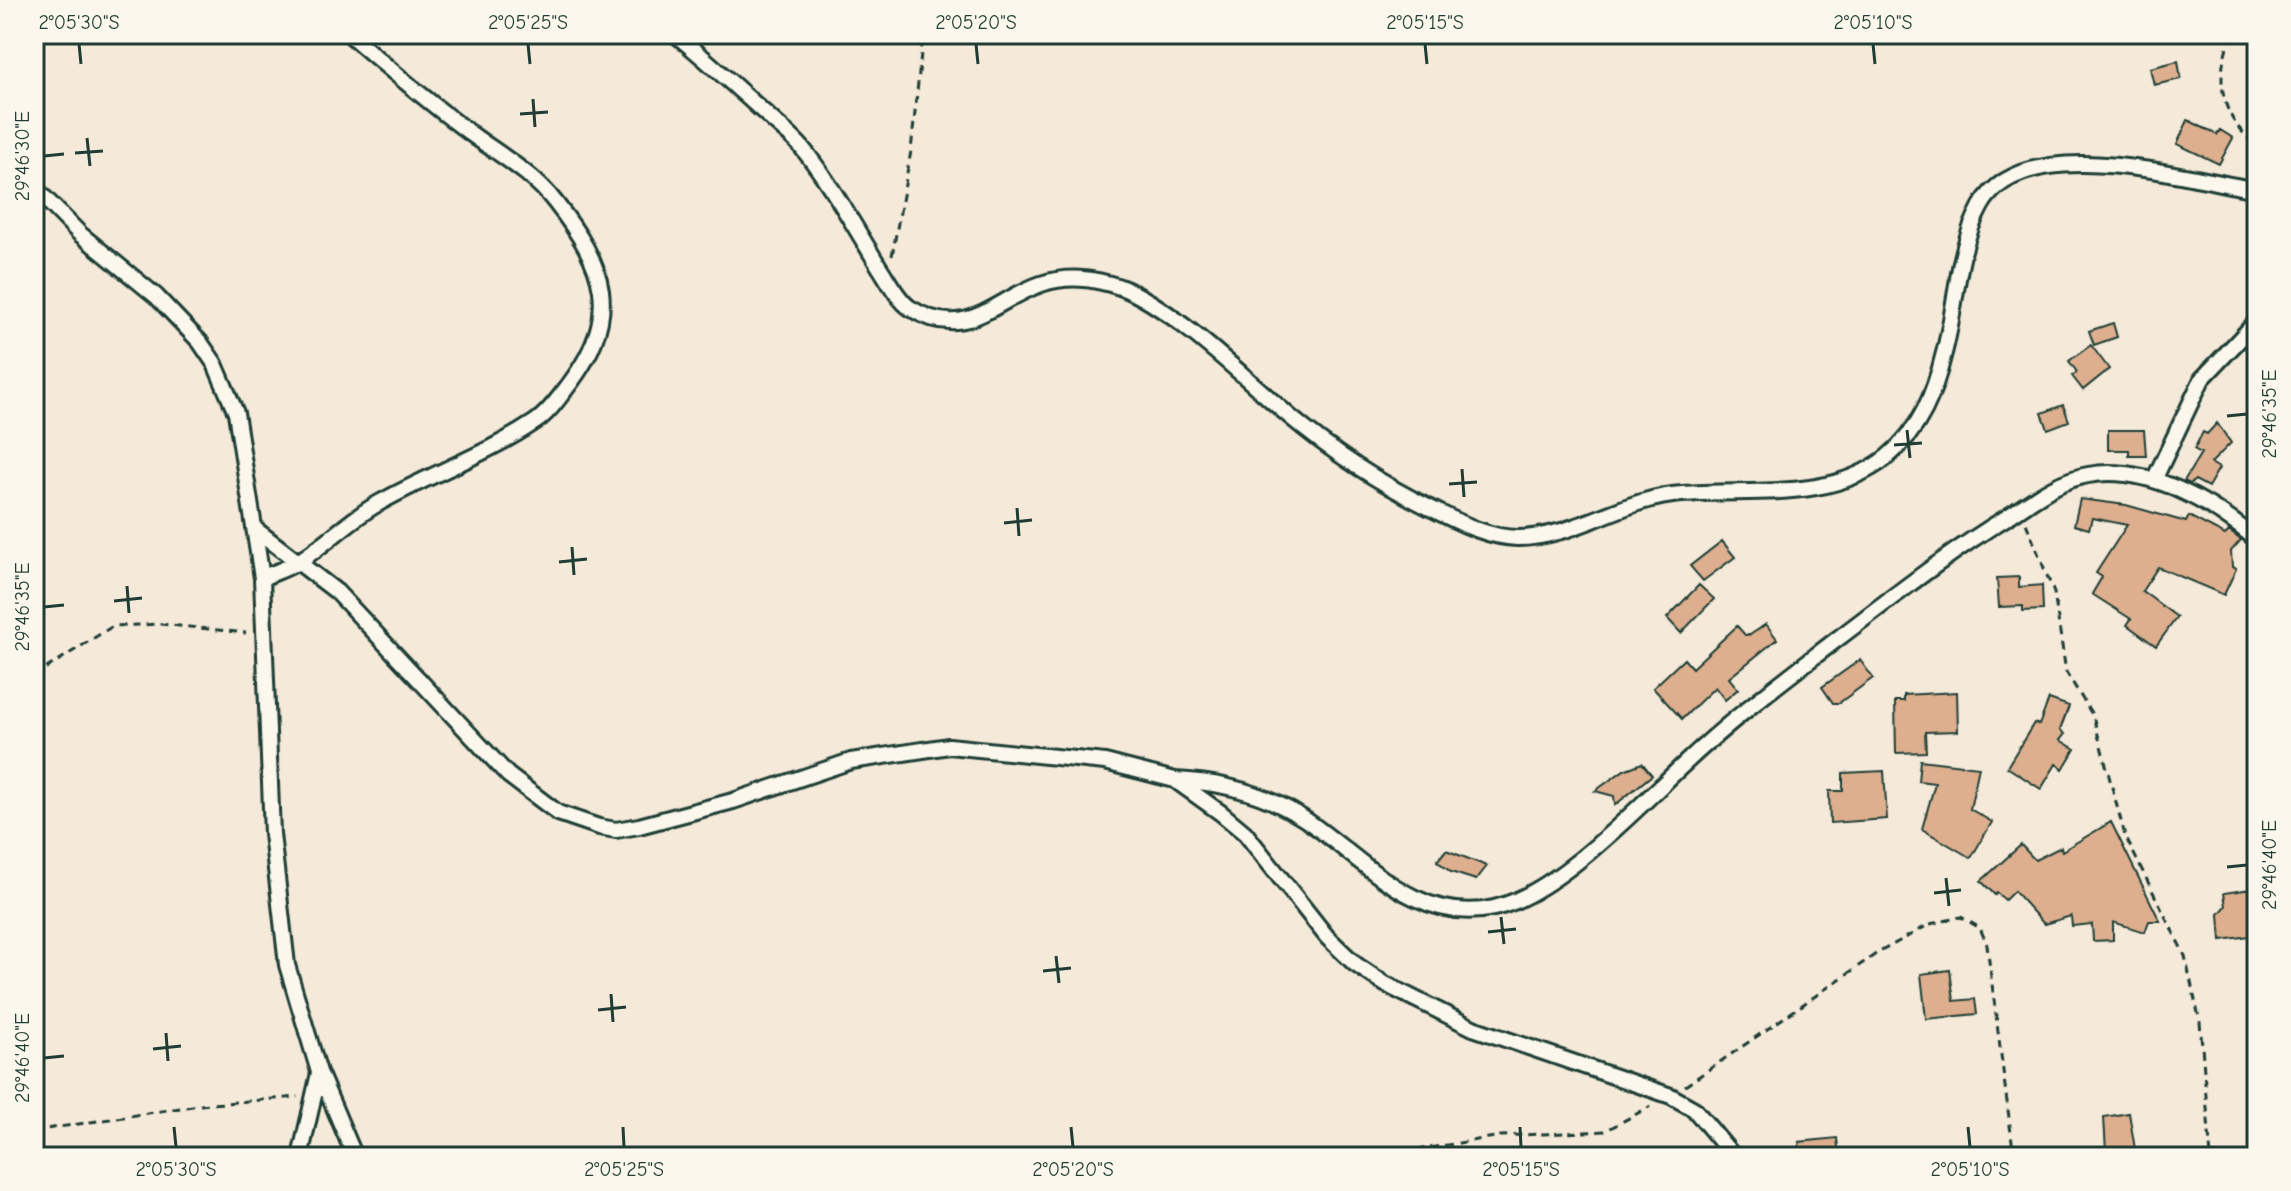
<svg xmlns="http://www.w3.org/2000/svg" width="2291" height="1191" font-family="'Comic Neue',sans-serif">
<rect width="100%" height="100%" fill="#f5e9d9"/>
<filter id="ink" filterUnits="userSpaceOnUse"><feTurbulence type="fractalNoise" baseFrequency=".0125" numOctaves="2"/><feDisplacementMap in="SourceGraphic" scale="16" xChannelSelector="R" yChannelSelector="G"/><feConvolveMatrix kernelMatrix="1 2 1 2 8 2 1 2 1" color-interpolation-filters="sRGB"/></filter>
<g filter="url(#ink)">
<!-- building -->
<path fill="#ddaf8f" stroke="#1f3d34" stroke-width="2" d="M2178,61L2181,79L2154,85L2150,68Z
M2188,120L2217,135L2220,130L2233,138L2219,164L2177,144Z
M2113,323L2117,337L2094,345L2089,331Z
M2091,345L2109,369L2083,390L2072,376L2077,372L2069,361Z
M2063,405L2069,421L2048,429L2042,413Z
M2217,423L2231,443L2211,463L2219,468L2208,487L2195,480L2190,484L2184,481L2201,453L2194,449L2203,432L2207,434Z
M2108,430H2144L2146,456H2129V450H2108Z
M2080,499L2126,505L2186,522L2189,516L2225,535L2229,531L2241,540L2231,551L2232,567L2236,569L2224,595L2158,567L2142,591L2177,617L2156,646L2127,625L2131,619L2092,594L2102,577L2096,573L2127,525L2092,518L2089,529L2074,525Z
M1722,541L1735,557L1703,581L1690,566Z
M2019,577V587L2042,585L2043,610L2023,611V606L1999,607L1997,578Z
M1699,585L1714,599L1681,633L1667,618Z
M1766,624L1777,639L1729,678L1738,689L1725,700L1715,687L1682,719L1653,688L1684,659L1692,668L1737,626L1745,635H1750Z
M1860,660L1873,678L1839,703H1833L1822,687Z
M1957,692L1958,731L1925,732L1926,752L1896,753L1895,701H1904V695Z
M2049,699L2069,706L2060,730L2065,734L2060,740L2075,749L2063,769L2056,764L2041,789L2007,767L2034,723L2039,725Z
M1920,760L1979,767L1970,809L1992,822L1971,858L1922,829L1935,783L1918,781Z
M1642,763L1652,775L1615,805L1614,796L1595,791L1624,770Z
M1884,771L1887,819L1830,823L1829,791H1843V773Z
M2111,822L2160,921H2149L2145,932L2113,922V940L2093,941L2092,924L2072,926L2071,916L2044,924L2014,891L2005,900L1997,893L1995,895L1981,881L2021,845L2035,860L2061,847L2062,851Z
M1446,850L1487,866L1476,880L1451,872L1437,861Z
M2251,889V893H2257V935L2221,940L2219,914L2226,906L2224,893Z
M1950,970L1954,1001L1975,999L1977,1014L1926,1019L1921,974Z
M2129,1113L2135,1149L2106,1152L2104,1117Z
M1837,1138L1839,1157H1801L1799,1142Z"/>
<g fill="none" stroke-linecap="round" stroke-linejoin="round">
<defs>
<path id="street" d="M675,34C707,60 736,87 766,114C778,126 793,136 803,149C832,185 855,228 880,268C888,280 898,300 910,308C966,343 994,300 1041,284C1068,275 1093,278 1120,287C1170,305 1246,379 1288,415C1333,453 1379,483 1432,509C1459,522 1486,537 1517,538C1575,538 1623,498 1682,494C1750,488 1829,503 1887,457C1921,429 1934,394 1944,353C1957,305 1956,251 1981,206C2023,129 2188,179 2257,190
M34,187L80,234L156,296L200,342L215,364L236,413L262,578L272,834L287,965L319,1072L355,1157
M2154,480L2202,379L2257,321
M255,529L337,592L508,775L558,813L599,827L616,830L639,826L733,801L851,761L949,746L1105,762L1175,780L1221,813L1245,833L1327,937L1355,964L1385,984L1473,1028L1671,1096L1694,1109L1734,1157
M262,578C273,573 286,569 296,563C325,546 348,520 379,503C430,474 486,455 535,422C549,413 561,395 571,382C622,313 605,266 555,202C532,172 496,153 466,130C426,100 387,67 349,34
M1175,780C1220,782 1265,793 1303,818C1361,856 1415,926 1494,908C1555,895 1636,809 1682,766C1730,720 1784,680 1836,640C1893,597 1948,553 2009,516C2033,500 2058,480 2088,475C2148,464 2213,503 2257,540
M300,1157L319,1073"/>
</defs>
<!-- street casing -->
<use href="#street" stroke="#1f3d34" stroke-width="20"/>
<!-- path -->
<path stroke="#1f3d34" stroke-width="3" stroke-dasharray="8 6" stroke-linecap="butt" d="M2232,34C2214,75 2219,118 2257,145
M892,256L911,151L923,34
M2026,523L2054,593L2066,672L2093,716L2125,836L2185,956L2200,1022L2211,1157
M34,676L113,626L161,624L246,633
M1685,1086L1876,954L1930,924L1961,917L1980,928L1987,945L2014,1157
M34,1131L199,1105L298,1097
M1375,1157L1501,1136L1605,1131L1651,1106
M1440,1157V1145"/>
<!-- street -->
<use href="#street" stroke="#fbf7ec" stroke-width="14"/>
</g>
</g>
<!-- ticks -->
<path fill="none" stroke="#1f3d34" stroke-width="3" d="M79,44L81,64M528,44L530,64M976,44L978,64M1425,44L1427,64M1873,44L1875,64M533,99L535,127M520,114L548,112M87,138L90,166M75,153L103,151M44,156L64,154M2227,416L2247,414M1907,430L1910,458M1894,445L1922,443M1462,469L1464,497M1449,484L1477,482M1017,508L1019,536M1004,523L1032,520M572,547L574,575M559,562L587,559M127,586L129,613M114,601L142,598M44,607L64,605M2227,867L2247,865M1946,878L1949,906M1934,893L1961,890M1501,917L1504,944M1488,932L1516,929M1056,956L1059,983M1043,971L1071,968M611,994L613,1022M598,1010L626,1007M166,1033L168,1061M153,1049L181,1046M44,1058L64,1056M174,1127L176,1147M623,1127L624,1147M1071,1127L1073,1147M1520,1127L1521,1147M1968,1127L1970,1147"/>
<!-- margin -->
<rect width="2291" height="1191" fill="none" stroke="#fbf7ec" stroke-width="88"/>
<rect x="44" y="44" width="2203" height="1103" fill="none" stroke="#1f3d34" stroke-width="3"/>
<g font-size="20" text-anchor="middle" fill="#1f3d34">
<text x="79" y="29">2°05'30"S</text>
<text x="528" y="29">2°05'25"S</text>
<text x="976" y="29">2°05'20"S</text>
<text x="1425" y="29">2°05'15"S</text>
<text x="1873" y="29">2°05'10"S</text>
<text transform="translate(22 156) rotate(-90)" y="7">29°46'30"E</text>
<text transform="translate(2269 414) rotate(-90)" y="7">29°46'35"E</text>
<text transform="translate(22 607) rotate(-90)" y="7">29°46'35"E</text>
<text transform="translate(2269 865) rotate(-90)" y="7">29°46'40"E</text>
<text transform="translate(22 1058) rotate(-90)" y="7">29°46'40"E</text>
<text x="176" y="1176">2°05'30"S</text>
<text x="624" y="1176">2°05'25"S</text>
<text x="1073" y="1176">2°05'20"S</text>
<text x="1521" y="1176">2°05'15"S</text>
<text x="1970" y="1176">2°05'10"S</text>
</g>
</svg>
